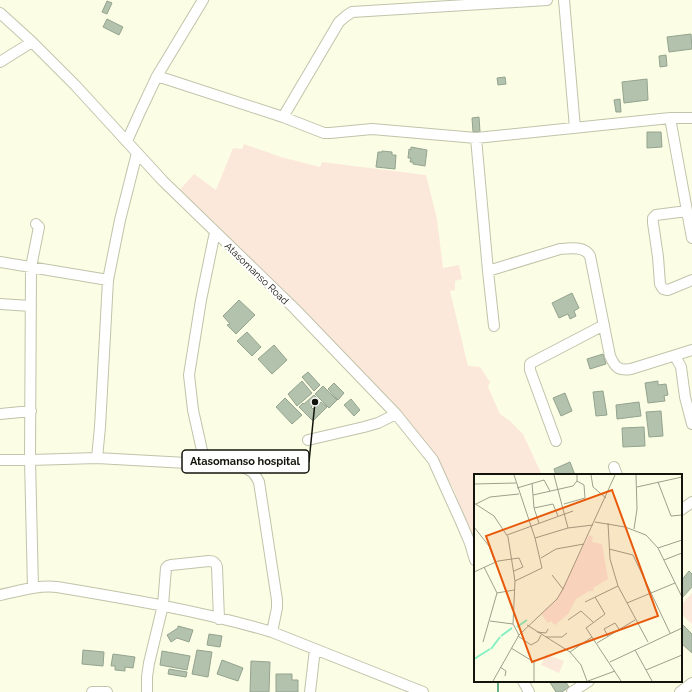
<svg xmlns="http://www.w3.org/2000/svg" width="692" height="692" font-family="Raleway,sans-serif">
<rect width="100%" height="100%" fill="#fbfee4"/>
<!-- green -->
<path fill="#fbe8da" d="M244,144L281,157L320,167L322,162L426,175L437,219L443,268L459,265L462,279L455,281V290L450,291L468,366L480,367L490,382L488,387L500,414L510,421L523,434L542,475H475V550L470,532L453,488L434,457L178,192L194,174L216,190L233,148L242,149Z
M692,593V624L681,614V605Z"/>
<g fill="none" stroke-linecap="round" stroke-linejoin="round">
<!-- stream -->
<path stroke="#64ae8c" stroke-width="2" d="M498,692V681"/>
</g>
<!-- building -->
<path fill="#b2c2ad" stroke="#94a38f" d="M107,1L112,3L107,14L102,12Z
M107,19L123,27L119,35L103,27Z
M691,34L692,49L669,52L667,37Z
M666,55L667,66L660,67L659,56Z
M505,77L506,84L498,85L497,78Z
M647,79L648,100L624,103L622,82Z
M620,99L621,112H616L614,100Z
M479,117L480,132H473L472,118Z
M647,132H661L662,147L647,148Z
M411,147L427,150L425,166L413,164V162H410L411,158H408L409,149L411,150Z
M382,151L392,152V155H396L395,169L376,167L378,152H382Z
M572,293L579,308L574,311L576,316L570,319L568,314L559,318L552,303Z
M239,300L255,315L236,334L227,325L230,324L223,316Z
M247,332L261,347L252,356L237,341Z
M274,345L287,360L272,374L258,359Z
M603,354L606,364L590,369L587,359Z
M308,372L320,385L314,391L302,377Z
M302,381L312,393L297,406L288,394Z
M658,381V385L666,384L668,395L664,396L665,401L648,403L645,383Z
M334,383L344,393L338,400L328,389Z
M323,386L337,400L329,408L315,394Z
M603,391L607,415L596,416L593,392Z
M565,393L572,411L561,416L553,398Z
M314,395L319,400L311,407L313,409L321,402L327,407L313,421L299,407L303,403L304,404Z
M285,398L302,415L292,424L276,407Z
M351,399L360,410L354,416L344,405Z
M639,402L641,416L617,419L616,405Z
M661,411L663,436L649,437L646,412Z
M644,427L645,446L623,447L622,428Z
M570,462L575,475H556L554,469Z
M689,571L692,574V587L681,599V581Z
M681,623L692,634V653L681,643Z
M178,626L193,630L189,642L177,638L171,642L167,635L178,628Z
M209,634L222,636L220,647L207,645Z
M83,650L104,652L103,666L82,664Z
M197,650L212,652L208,677L192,674Z
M162,651L190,656L187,670L160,665Z
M113,654L135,657L133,668L125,667V671L115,670V666H111Z
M222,660L243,668L238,681L217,674Z
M251,661L270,662L269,692H250Z
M169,669L187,672L186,677L168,674Z
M276,674H292V680H298V692H276Z
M549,681H565L569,687L562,692H556Z"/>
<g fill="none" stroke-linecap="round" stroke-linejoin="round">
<defs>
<path id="minor" d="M564,0L575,128
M0,13L32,42L75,85L163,181L295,309L396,414L433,460L461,522L470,543L475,560
M0,62L32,42
M157,76L283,117L324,133H330L372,129L476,138L670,118H692
M283,117L339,22L346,16L352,12L547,0
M670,118L692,238
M476,138L488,271L494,326
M127,141L140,112L157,76L203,0
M687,211L656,215L653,218V223L658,257L660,284L663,289L668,290L692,280
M0,262L108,280
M488,271L560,249C570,248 585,246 590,256L610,356C615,367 618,371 631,369L692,350
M0,304L31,306
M675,356L681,367L685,397L692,424
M0,414L31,411
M308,440L364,427L378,423L396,414
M556,441L530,370V364L533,362L604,325
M97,458L240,466C251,470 254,472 259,482L277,600V608L272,632
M0,460H30L97,458L100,427L108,280L120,220L137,153
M205,464L193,410L189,375L201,300L215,232
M614,467L617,475
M681,510L692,502
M33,588L30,460L31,267L39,227L36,224
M0,595C19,591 37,585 57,587C129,599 201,611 272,632L423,692
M523,681L529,692
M92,692H107
M147,692V677L149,663L163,605L166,568L168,566L171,565L209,561C214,561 216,563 217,567L219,619
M310,692L315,649
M572,692L589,681
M680,692L692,683"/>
</defs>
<!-- minor casing -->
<use href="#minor" stroke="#c1c3aa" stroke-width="12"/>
<!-- minor -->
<use href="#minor" stroke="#fff" stroke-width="10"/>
</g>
<g text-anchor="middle" stroke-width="4" stroke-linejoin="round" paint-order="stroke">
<!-- street labels -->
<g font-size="10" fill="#13140b" stroke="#fff">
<text transform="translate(257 273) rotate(44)" y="4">Atasomanso Road</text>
</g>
</g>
<!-- overview -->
<g transform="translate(474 474)">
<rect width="208" height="208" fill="#fbfee4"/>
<path d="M115,61L119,63L118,68L128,70L134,105L119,114L120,117H115L102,125L94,140L81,151L77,147L74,149L67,140L83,125ZM72,180L90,187L85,199L67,191Z" fill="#fbe8da"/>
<path fill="none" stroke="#86f0c3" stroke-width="2" d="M43,153L53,146M27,162L38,154M17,175L26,163M0,185L16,175"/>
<path fill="none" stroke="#9ea08d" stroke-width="1" d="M40,1L61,64L94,54L119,51M80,1L94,54M117,1L119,13L132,24M184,8L197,42L208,41M58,9L60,34L65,49M0,10L42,9M163,13L208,3M43,14L70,6L76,17M59,21L99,12L103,7V1M0,29L20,42L34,63L41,107L39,150L45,161M2,30L16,23L45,20M90,30L111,24L110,11L103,7M60,34L79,30L84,42M121,48L151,53L172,61L184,74L208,123M134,49L136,85L144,112L174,168M0,53L15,72L21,88M160,55L163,35L162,1M33,61L99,37M184,74L208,66M135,75L159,81L196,159M67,84L82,75L110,70M190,86L208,79M10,93L23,119L40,116M0,98L24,87L45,84L49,93L40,97M78,101L89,115M41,107L68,94L61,64M121,123L131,140L112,154L147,207M111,128L144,112M153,129L201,109M94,146L107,137L119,148M16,147L39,150M53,151L96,178L107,191L113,207M63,158L72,159L74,155M44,162L57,171L64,167L67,161M134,162L130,155L141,149L145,155M72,163H88L93,159M9,168L23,119M123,169L161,146M37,174L60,188V207M161,176L178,207M96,178L118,163M136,188L208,154M26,193L32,197L31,202M172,196L208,181M19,207L45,161L83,125L89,115L141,1M114,207L141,197"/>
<path fill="#e8590c" fill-opacity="0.15" stroke="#e8590c" stroke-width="2" d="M138,16L184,142L58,188L12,62Z"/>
<rect width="208" height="208" fill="none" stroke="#13140b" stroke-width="2"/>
</g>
<!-- callouts -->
<path fill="none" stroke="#13140b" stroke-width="1.5" d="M315 402L309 462"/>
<circle fill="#13140b" stroke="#fff" stroke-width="1.5" cx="315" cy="402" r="4"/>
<rect fill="#fff" stroke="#13140b" stroke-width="1.5" x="182" y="450" width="127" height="23" rx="4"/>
<g font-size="11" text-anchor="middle" font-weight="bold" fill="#13140b">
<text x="245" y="465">Atasomanso hospital</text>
</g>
</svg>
